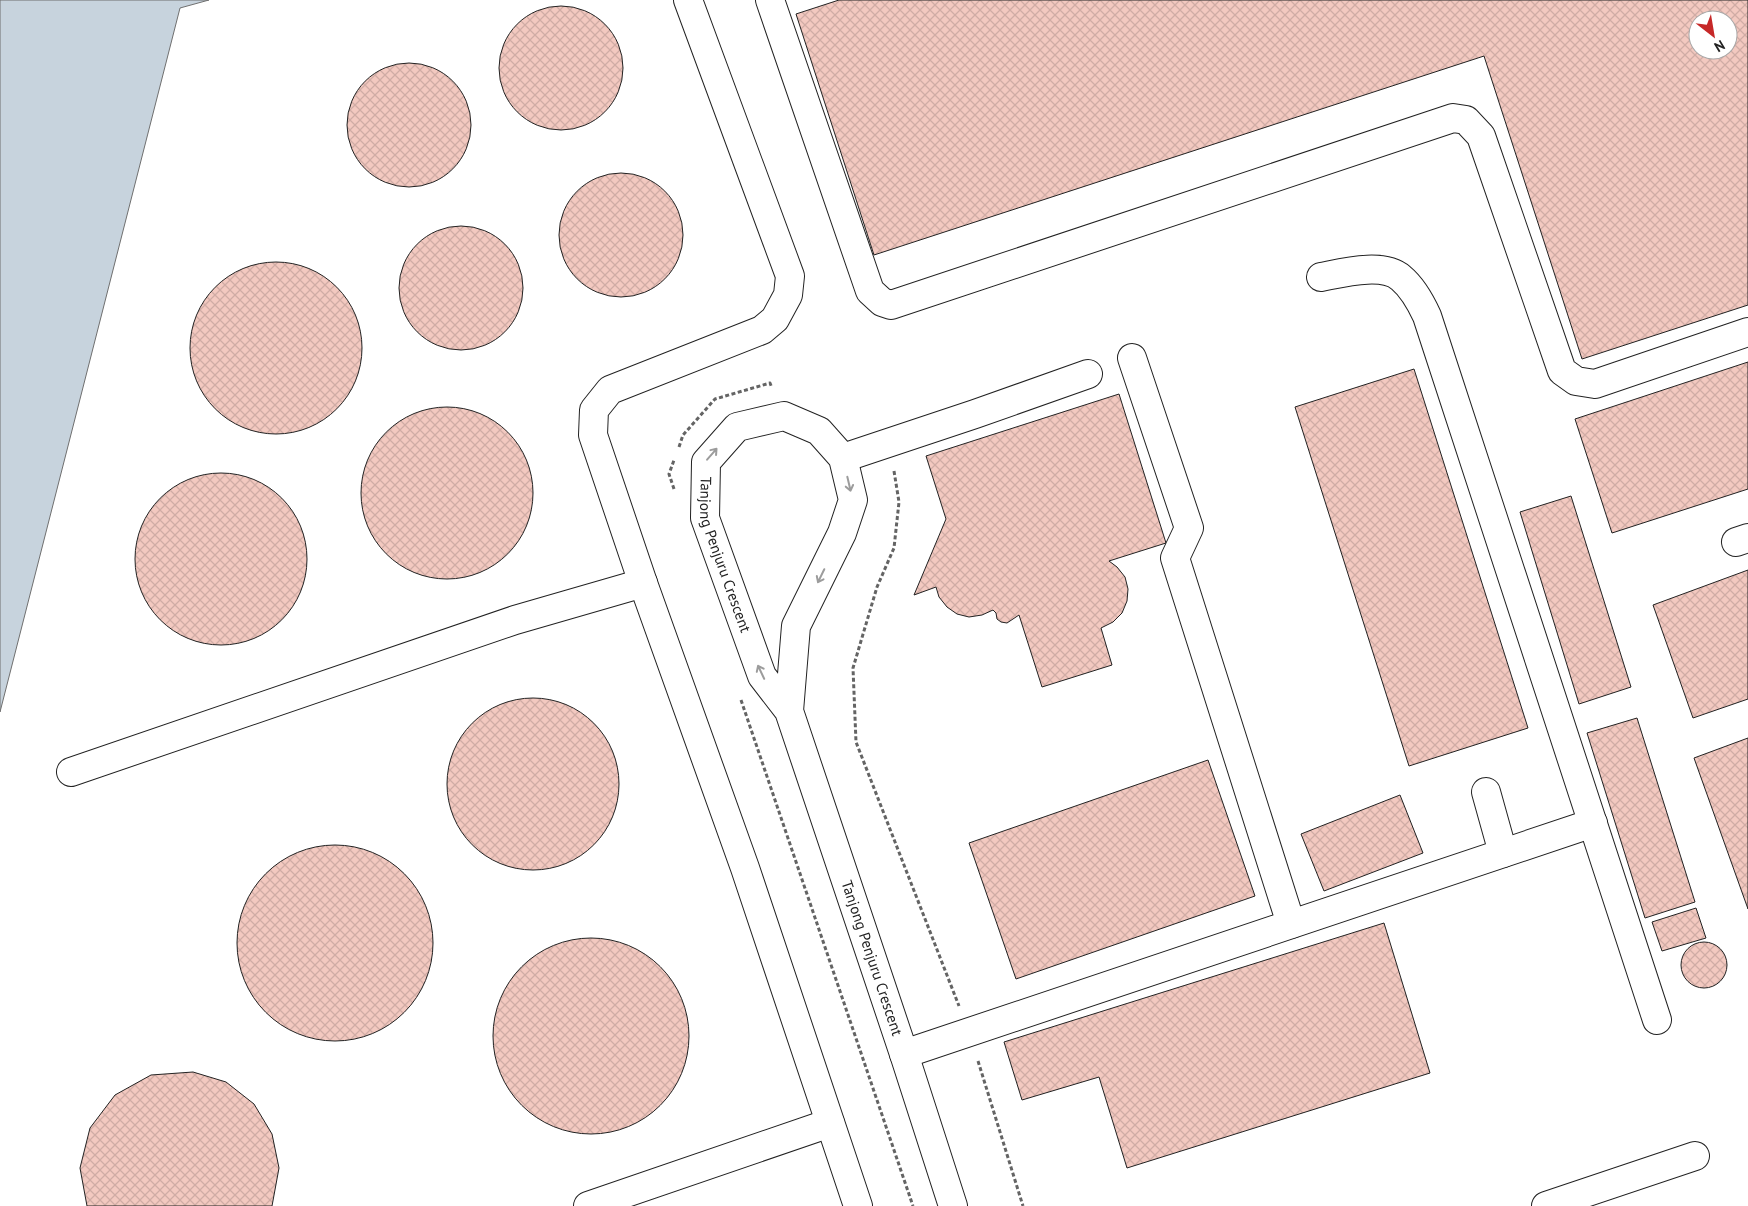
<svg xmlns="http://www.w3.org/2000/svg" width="1748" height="1206" font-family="'PT Sans',sans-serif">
<defs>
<pattern id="building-cross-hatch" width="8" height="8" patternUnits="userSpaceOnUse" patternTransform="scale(1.25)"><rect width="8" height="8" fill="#f3c9c0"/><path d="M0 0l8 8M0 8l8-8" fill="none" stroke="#d0aca5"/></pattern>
</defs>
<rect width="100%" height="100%" fill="#fff"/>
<!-- water -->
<path fill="#c7d3dd" stroke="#6f6f6f" d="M0,0H209L180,8L0,712Z"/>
<!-- building -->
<path fill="url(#building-cross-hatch)" stroke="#222" fill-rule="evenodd" d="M839,0H1748V305L1582,359L1484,56L874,255L796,14ZM1698,20H1728V50H1698Z
M499 68a62 62 0 1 1 124 0a62 62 0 1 1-124 0Z
M347 125a62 62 0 1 1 124 0a62 62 0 1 1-124 0Z
M559 235a62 62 0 1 1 124 0a62 62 0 1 1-124 0Z
M399 288a62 62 0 1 1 124 0a62 62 0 1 1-124 0Z
M190 348a86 86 0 1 1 172 0a86 86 0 1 1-172 0Z
M1748,362V489L1612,533L1575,419Z
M1414,369L1528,728L1409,766L1295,407Z
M1119,394L1166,543L1109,561L1117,567L1125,577L1128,589L1127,601L1122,613L1113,622L1101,628L1112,665L1042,687L1019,615L1007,623L1001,622L997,619L996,613L993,610L982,615L969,617L957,614L947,607L939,597L936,587L914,595L946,519L926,456Z
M361 493a86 86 0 1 1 172 0a86 86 0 1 1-172 0Z
M135 559a86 86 0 1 1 172 0a86 86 0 1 1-172 0Z
M1571,496L1631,687L1579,704L1520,512Z
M1748,570V699L1693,718L1653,605Z
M447 784a86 86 0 1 1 172 0a86 86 0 1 1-172 0Z
M1637,718L1695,902L1645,918L1587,733Z
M1748,738V909L1694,758Z
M1208,760L1255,896L1016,979L969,843Z
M1400,795L1423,853L1324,891L1301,834Z
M237 943a98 98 0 1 1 196 0a98 98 0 1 1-196 0Z
M1696,908L1706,938L1662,951L1652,922Z
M1384,923L1430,1073L1127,1168L1099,1077L1022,1100L1004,1042Z
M493 1036a98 98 0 1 1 196 0a98 98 0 1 1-196 0Z
M1681 965a23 23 0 1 1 46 0a23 23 0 1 1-46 0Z
M193,1072L226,1082L254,1104L272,1134L279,1168L272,1206H87L80,1168L90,1128L115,1095L151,1075Z"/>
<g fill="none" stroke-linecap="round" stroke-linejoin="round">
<defs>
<g id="minor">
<path d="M688,0L790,276L788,295L775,319L762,330L610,390L594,410L593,435L643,583L745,868L858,1206"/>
<path d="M770,0L870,291L882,302L891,305L1453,118L1466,120L1481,136L1562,371L1576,381L1595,384L1748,332"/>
<path d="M1321,277C1342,273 1383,262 1401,278C1413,288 1421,303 1427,316L1657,1020"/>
<path d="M1132,358L1189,528L1175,558L1291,924"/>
<path d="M843,458L975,414L1088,374"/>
<path d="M1736,542L1748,538"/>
<path id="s1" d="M789,711L796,626L842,533L853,500L843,458L819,431L784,416L737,427L706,462L705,518L762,676L789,711L904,1054L953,1206"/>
<path d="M71,772L515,620L643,583"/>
<path d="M1486,792L1503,853"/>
<path d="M904,1054L1593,823"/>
<path d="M588,1206L830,1123"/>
<path d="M1546,1206L1695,1156"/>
</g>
</defs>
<!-- minor casing -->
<use href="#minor" stroke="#222" stroke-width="30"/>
<!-- path -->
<path stroke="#646464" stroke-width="3" stroke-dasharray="4 2.5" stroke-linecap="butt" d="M679,447L683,435L715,399L770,383L772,388
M894,471L899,502L894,548L877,587L853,668L856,742L959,1006
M674,489L669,474L674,460
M741,700L913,1206
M978,1061L1023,1206"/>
<!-- minor -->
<use href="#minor" stroke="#fff" stroke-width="28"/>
</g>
<!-- one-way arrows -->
<defs><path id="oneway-shaft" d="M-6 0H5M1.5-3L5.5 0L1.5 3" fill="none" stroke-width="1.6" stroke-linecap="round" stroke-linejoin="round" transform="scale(1.25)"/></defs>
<g stroke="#9c9c9c">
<use href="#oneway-shaft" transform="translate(712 454) rotate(-49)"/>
<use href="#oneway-shaft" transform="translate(849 484) rotate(77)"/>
<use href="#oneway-shaft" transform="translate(821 576) rotate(116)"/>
<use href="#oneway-shaft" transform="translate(761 672) rotate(-115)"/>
</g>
<g text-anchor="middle" stroke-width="4" stroke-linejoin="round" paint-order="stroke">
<!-- street labels -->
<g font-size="15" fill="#222" stroke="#fff">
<text dy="5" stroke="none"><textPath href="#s1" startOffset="532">Tanjong Penjuru Crescent</textPath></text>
<text dy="5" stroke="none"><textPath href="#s1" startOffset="965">Tanjong Penjuru Crescent</textPath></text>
</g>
</g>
<!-- north arrow -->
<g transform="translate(1713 35) rotate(149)"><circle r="24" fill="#ffffff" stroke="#a7a7a7"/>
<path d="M0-4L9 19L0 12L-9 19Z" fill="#c62828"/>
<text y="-8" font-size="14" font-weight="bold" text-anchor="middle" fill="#222222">N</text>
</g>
</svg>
